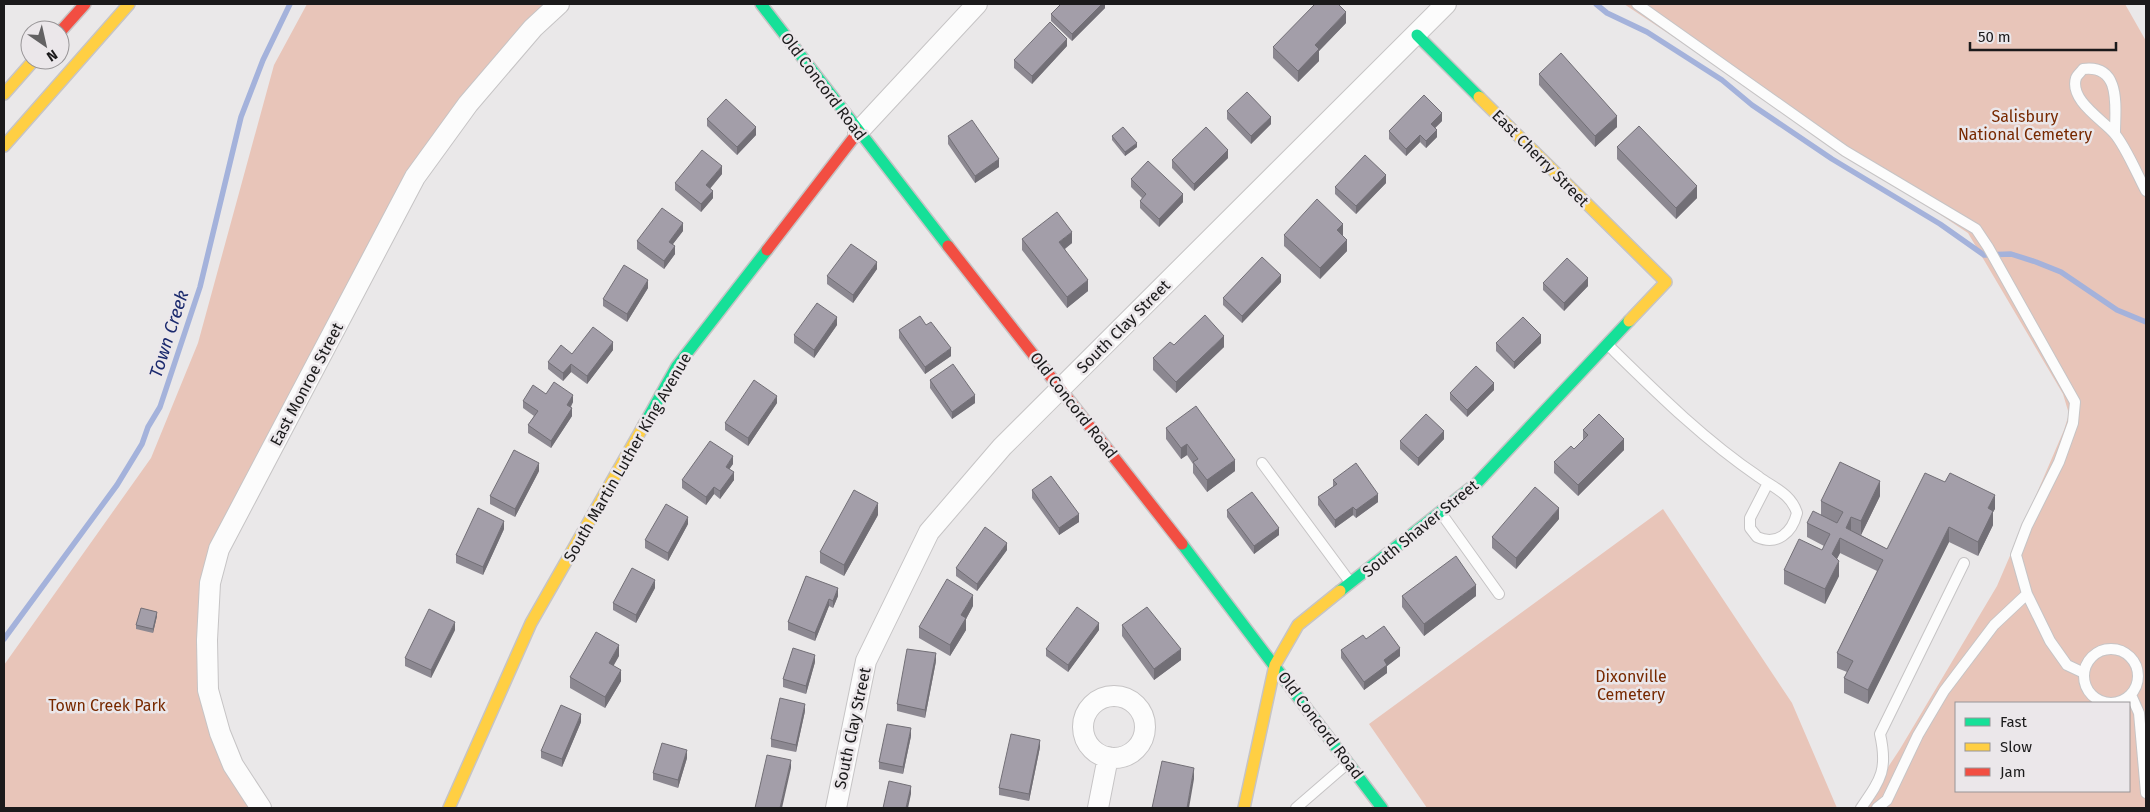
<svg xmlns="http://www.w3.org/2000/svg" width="2150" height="812" font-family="'Fira Sans',sans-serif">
<rect width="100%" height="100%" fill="#eae8e9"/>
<!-- green -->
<path fill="#e8c5b9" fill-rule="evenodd" d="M307,4H557L415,177L219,549L208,690L261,808H4V665L151,458L198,343L274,65Z
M1624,4H2125L2146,41V808H1861L1900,749L1997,586L2064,430L2069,414L2063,394L1968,233ZM1956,703H2129V791H1956Z
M1663,509L1792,703L1837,808H1427L1369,724Z"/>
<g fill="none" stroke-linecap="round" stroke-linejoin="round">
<!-- stream -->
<path stroke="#a4b2db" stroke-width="5.5" d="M1596,4L1607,13L1647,32L1722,80L1752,105L1832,159L1940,224L1984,255L2011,254L2036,262L2061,272L2117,310L2146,322
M4,639L117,485L142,444L148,427L160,407L200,287L241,117L263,60L290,4"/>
<defs>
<path id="lane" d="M1637,4L1845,151L1976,229L1988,247L2075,402L2073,423L2059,462L2027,526L2016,555L2027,594L2050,641L2067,665L2084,673
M2115,133C2115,108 2122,64 2083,69C2081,72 2077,75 2076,78C2069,100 2103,120 2114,133C2125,145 2138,176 2146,191
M1608,345C1656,392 1703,439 1759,477C1774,488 1791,494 1797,513C1792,533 1777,546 1757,537L1750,528V518L1768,483
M1262,463L1350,582
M1441,513L1499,594
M2084 676a27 27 0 1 1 54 0a27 27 0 1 1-54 0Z
M2131,695L2139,713L2146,793
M1296,808L1348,763
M1861,808C1881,779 1888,770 1880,734L1964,563
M1877,808L1887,800L1918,735L1944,691L1994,625L2027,594"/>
<path id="street" d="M858,132L977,4
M1083 727a31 31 0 1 1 62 0a31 31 0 1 1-62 0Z
M261,808L233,765L220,733L208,690L207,640L210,583L219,549L415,177L468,104L533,28L559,4
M836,808L866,661L929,532L1002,447L1446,4
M1098,808L1108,757"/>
<path id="fast" d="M761,4L948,246
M1417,35L1479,97
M644,425L677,366L767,250
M1182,544L1382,808
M1340,591L1477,483L1629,321"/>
<path id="slow" d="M4,94L34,60
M1479,97L1666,282L1629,321
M4,146L129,4
M449,808L531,623L644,425
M1244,808L1275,665L1298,625L1340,591"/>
<path id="jam" d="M60,32L85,4
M948,246L1182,544
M767,250L858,132"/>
</defs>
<!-- lane casing -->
<use href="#lane" stroke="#c6c4c5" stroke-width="12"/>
<!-- street casing -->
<use href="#street" stroke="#c6c4c5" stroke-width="22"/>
<!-- fast casing -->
<use href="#fast" stroke="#c6c4c5" stroke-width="14"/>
<!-- slow casing -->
<use href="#slow" stroke="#c6c4c5" stroke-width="14"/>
<!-- jam casing -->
<use href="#jam" stroke="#c6c4c5" stroke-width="14"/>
<!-- lane -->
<use href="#lane" stroke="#fcfcfc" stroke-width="10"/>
<!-- street -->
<use href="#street" stroke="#fcfcfc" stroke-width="20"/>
<!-- fast -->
<use href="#fast" stroke="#16e098" stroke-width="11"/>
<!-- slow -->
<use href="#slow" stroke="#ffcf43" stroke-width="11"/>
<!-- jam -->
<use href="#jam" stroke="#f24e42" stroke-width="11"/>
</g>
<!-- wall -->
<path fill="#8c8891" d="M1105,4V8L1072,41L1051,21V14Z
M1346,23L1319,51V61L1298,82L1273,58V47Z
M1067,46L1032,84L1014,68V60Z
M1539,74L1617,127L1595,147L1539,85Z
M1227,111L1271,124L1251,144L1227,119Z
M707,119L756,135L737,155L707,126Z
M1442,121L1435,128L1437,137L1426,148L1420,142L1406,156L1389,139V131Z
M948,136L999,167L975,183L948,144Z
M1112,136L1137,147L1125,156L1112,140Z
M1617,147L1697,198L1676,219L1617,159Z
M1228,158L1194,191L1172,168V160Z
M722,174L710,189L713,198L701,212L675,190V183Z
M1131,179L1183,202L1159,227L1140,208V201L1142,198L1131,187Z
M1386,183L1356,214L1335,194V187Z
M683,231L673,244L675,254L664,269L637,249V241Z
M1284,235H1343V236L1347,251L1320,279L1284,246Z
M1022,239L1072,243L1065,249L1088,291L1067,308L1022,250Z
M877,269L853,303L827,284V276Z
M1281,282L1242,323L1223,305V298Z
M1543,283L1588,286L1564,311L1543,290Z
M648,288L627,322L603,306V299Z
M837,325L814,358L794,343V335Z
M899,330L951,356L925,374L899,338Z
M1496,343H1541L1514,369L1496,351Z
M1174,345L1224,347L1176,393L1153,370V358Z
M613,350L587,384L571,372L563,381L548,369V362L572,354Z
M930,380L975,403L952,419L930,388Z
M1494,390L1467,417L1450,400V393Z
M546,394L573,402L571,407L572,416L551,448L528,433V425L534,416L523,408V401Z
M777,403L748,446L725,430V423Z
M1166,428L1235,471L1207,492L1193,473V464L1187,455L1181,459L1166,439Z
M1583,430L1624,450L1578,496L1554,473V462L1574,449L1583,440Z
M1444,439L1418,466L1400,449V441Z
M733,464L729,469L734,480L720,499L714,494L706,505L682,488V480Z
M539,471L515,517L490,504V496Z
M1333,480L1378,502L1356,518L1353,515L1335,528L1318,505V497L1333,487Z
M1032,490L1079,522L1059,535L1032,498Z
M1880,496L1861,535L1887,549L1995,509L1993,512V525L1978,556L1949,542L1868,704L1844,693V678L1847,672L1837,668V653L1877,571L1840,553L1837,559L1839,576L1825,604L1784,584V570L1822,550L1824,546L1807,537V523L1821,515V501Z
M1227,510L1279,535L1254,554L1227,517Z
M878,515L844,576L820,563V552Z
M1559,519L1516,569L1492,548V537Z
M688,524L668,561L645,548V540Z
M504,529L483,575L456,563V555Z
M1007,550L977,591L956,576V568Z
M806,576L838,596L833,608L829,606L815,641L788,630V622Z
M655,588L636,623L613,610V603Z
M1402,596H1476L1424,636L1402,607Z
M973,606L966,619V630L950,656L919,638V627Z
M157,616L153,633L136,629V625Z
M1122,625L1181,660L1154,680L1122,636Z
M455,630L431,678L405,666V658Z
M1099,630L1068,672L1046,656V649Z
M1366,639L1400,656L1387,666V673L1364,690L1341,658V650Z
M619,656L613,665L621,681L605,708L570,688V677Z
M936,661L925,718L897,711V704Z
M815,662L806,694L783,687V679Z
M805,711L796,752L771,747V739Z
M581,722L562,767L541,758V751Z
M911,736L903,774L879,769V762Z
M1040,747L1029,801L999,795V788Z
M687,758L678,788L653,780V773Z"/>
<!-- shaded-wall -->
<path fill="#726f76" d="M1102,4H1105V8L1072,41V34Z
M1346,12V23L1319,51V61L1298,82V71L1315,45Z
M1067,39V46L1032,84V76Z
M1442,113V121L1431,132V124Z
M1617,116V127L1595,147V136Z
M1271,117V124L1251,144V136Z
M756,127V135L737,155V147Z
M1437,130V137L1426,148V141Z
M1420,135V142L1406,156V149Z
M1137,143V147L1125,156V152Z
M1228,150V158L1194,191V184Z
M999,159V167L975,183V176Z
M722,166V174L706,193V185Z
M1386,175V183L1356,214V206Z
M1697,186V198L1676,219V208Z
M713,191V198L701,212V204Z
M1183,194V202L1159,227V219Z
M683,223V231L669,249V242Z
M1343,224V235L1337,241V230Z
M1072,232V243L1059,253V242Z
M1347,240V251L1320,279V268Z
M675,246V254L664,269V261Z
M877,262V269L853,303V295Z
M1281,275V282L1242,323V316Z
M1588,278V286L1564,311V303Z
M648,280V288L627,322V314Z
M1088,280V291L1067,308V297Z
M837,317V325L814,358V350Z
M1541,335V343L1514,369V362Z
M1224,336V347L1176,393V382Z
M613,342V350L587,384V376Z
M951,348V356L925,374V367Z
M571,364V372L563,381V373Z
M1494,383V390L1467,417V410Z
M573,395V402L567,412V405Z
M975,395V403L952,419V412Z
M777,396V403L748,446V438Z
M572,408V416L551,448V441Z
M1444,431V439L1418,466V458Z
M1624,439V450L1578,496V485Z
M1187,444V455L1181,459V448Z
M733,456V464L726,474V467Z
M1235,460V471L1207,492V480Z
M539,463V471L515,517V509Z
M734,472V480L720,499V491Z
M1880,481V496L1861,535V521Z
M714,487V494L706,505V497Z
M1378,494V502L1356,518V510Z
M1995,495V509L1993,512V525L1978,556V542L1988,508Z
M878,503V515L844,576V565Z
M1353,507V515L1335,528V520Z
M1559,508V519L1516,569V558Z
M1079,514V522L1059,535V528Z
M688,517V524L668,561V553Z
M1851,517V531L1846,543V528Z
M504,521V529L483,575V567Z
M1949,527V542L1868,704V690Z
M1279,528V535L1254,554V546Z
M1840,538V553L1832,568V554Z
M1007,543V550L977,591V584Z
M1839,561V576L1825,604V589Z
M655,580V588L636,623V615Z
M1476,585V596L1424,636V624Z
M838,588V596L833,608V601Z
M973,595V606L966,619V630L950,656V645L961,615Z
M829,599V606L815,641V633Z
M157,612V616L153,633V629Z
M455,622V630L431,678V670Z
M1099,623V630L1068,672V665Z
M619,645V656L609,674V663Z
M1400,648V656L1387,666V673L1364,690V682L1384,660Z
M1181,649V660L1154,680V669Z
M936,653V661L925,718V710Z
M815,655V662L806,694V686Z
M621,670V681L605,708V697Z
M805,704V711L796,752V745Z
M581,714V722L562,767V759Z
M911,728V736L903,774V767Z
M1040,740V747L1029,801V794Z
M687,750V758L678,788V780Z
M791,760V768L782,808H780Z
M1194,768V779L1189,808H1187Z
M911,786V794L908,808H906Z"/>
<!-- building -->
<path fill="#a39ea9" stroke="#726f76" d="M1061,4H1102L1072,34L1051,14Z
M1315,4H1338L1346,12L1315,45L1319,49L1298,71L1273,47Z
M1050,22L1067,39L1032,76L1014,60Z
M1561,53L1617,116L1595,136L1539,74Z
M1247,92L1271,117L1251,136L1227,111Z
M1424,95L1442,113L1431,124L1437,130L1426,141L1420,135L1406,149L1389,131Z
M726,99L756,127L737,147L707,119Z
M972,120L999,159L975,176L948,136Z
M1639,126L1697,186L1676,208L1617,147Z
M1123,127L1137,143L1125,152L1112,136Z
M1206,127L1228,150L1194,184L1172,160Z
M702,150L722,166L706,185L713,191L701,204L675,183Z
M1365,155L1386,175L1356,206L1335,187Z
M1148,161L1183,194L1159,219L1140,201L1146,194L1131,179Z
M1317,199L1343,224L1337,230L1347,240L1320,268L1284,235Z
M662,208L683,223L669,242L675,246L664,261L637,241Z
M1057,212L1072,232L1059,242L1088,280L1067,297L1022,239Z
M851,244L877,262L853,295L827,276Z
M1262,257L1281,275L1242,316L1223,298Z
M1567,258L1588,278L1564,303L1543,283Z
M624,265L648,280L627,314L603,299Z
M817,303L837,317L814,350L794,335Z
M1205,315L1224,336L1176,382L1153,358L1170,342L1174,345Z
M920,316L926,325L931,322L951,348L925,367L899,330Z
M1523,317L1541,335L1514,362L1496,343Z
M593,327L613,342L587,376L571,364L563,373L548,362L561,345L572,354Z
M953,364L975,395L952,412L930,380Z
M1476,366L1494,383L1467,410L1450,393Z
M754,380L777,396L748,438L725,423Z
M554,382L573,395L567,405L572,408L551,441L528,425L538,411L523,401L533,385L546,394Z
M1196,406L1235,460L1207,480L1193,462L1198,459L1187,444L1181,448L1166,428Z
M1426,414L1444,431L1418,458L1400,441Z
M1599,414L1624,439L1578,485L1554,462L1571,446L1574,449L1588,435L1583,430Z
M710,441L733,456L726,467L734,472L720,491L714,487L706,497L682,480Z
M514,450L539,463L515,509L490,496Z
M1840,462L1880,481L1861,521L1851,517L1846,528L1887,549L1925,473L1945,482L1950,473L1995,495L1988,508L1993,511L1978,542L1949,527L1868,690L1844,678L1853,661L1837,653L1883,560L1840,538L1832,554L1839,561L1825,589L1784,570L1799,539L1822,550L1830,534L1807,523L1813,511L1837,523L1843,512L1821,501Z
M1356,463L1378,494L1356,510L1353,507L1335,520L1318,497L1337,484L1333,480Z
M1051,476L1079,514L1059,528L1032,490Z
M1535,487L1559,508L1516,558L1492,537Z
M854,490L878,503L844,565L820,552Z
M1252,492L1279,528L1254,546L1227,510Z
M666,504L688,517L668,553L645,540Z
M478,508L504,521L483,567L456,555Z
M985,527L1007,543L977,584L956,568Z
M1456,556L1476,585L1424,624L1402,596Z
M632,568L655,580L636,615L613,603Z
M806,576L838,588L833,601L829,599L815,633L788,622Z
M947,579L973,595L961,615L966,618L950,645L919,627Z
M1077,607L1099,623L1068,665L1046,649Z
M1147,607L1181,649L1154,669L1122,625Z
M141,608L157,612L153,629L136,625Z
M429,609L455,622L431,670L405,658Z
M1384,626L1400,648L1384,660L1387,665L1364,682L1341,650L1363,635L1366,639Z
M596,632L619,645L609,663L621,670L605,697L570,677Z
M793,648L815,655L806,686L783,679Z
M907,649L936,653L925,710L897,704Z
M780,698L805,704L796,745L771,739Z
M561,705L581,714L562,759L541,751Z
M887,724L911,728L903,767L879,762Z
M1011,734L1040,740L1029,794L999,788Z
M662,743L687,750L678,780L653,773Z
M767,755L791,760L780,808H755Z
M1162,761L1194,768L1187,808H1152Z
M889,781L911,786L906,808H883Z"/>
<g text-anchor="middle" stroke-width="5" stroke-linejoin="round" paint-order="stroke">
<!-- street labels -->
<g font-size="16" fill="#1b1a1b" stroke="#ebe7ea">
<text transform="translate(824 86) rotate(53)" y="6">Old Concord Road</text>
<text transform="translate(1541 158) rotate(45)" y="6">East Cherry Street</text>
<text transform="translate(1123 326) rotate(-45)" y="6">South Clay Street</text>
<text transform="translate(306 384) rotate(-62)" y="6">East Monroe Street</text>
<text transform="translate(1074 405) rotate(52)" y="6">Old Concord Road</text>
<text transform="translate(627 457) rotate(-60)" y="6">South Martin Luther King Avenue</text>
<text transform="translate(1420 528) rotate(-39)" y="6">South Shaver Street</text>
<text transform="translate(1321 725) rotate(53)" y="6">Old Concord Road</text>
<text transform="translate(852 728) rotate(-78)" y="6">South Clay Street</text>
</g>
<!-- park labels -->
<g font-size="16" fill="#772900" stroke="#ebe7ea">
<text x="2025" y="122">Salisbury<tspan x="2025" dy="18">National Cemetery</tspan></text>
<text x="1631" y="682">Dixonville<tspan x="1631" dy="18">Cemetery</tspan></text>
<text x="107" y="711">Town Creek Park</text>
</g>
<!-- water labels -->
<g font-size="18" font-style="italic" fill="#1a296d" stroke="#ebe7ea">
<text transform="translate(169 334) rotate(-72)" y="6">Town Creek</text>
</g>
</g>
<!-- border -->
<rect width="2150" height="812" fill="none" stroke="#1b1a1b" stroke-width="10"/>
<!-- legend -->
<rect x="1955" y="702" width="175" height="90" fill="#ebe7ea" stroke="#989597"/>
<rect x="1965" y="718" width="25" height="8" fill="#16e098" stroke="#989597"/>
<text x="2000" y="727" font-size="15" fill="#1b1a1b">Fast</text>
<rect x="1965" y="743" width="25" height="8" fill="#ffcf43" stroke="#989597"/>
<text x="2000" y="752" font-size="15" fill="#1b1a1b">Slow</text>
<rect x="1965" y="768" width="25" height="8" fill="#f24e42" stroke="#989597"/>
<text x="2000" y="777" font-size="15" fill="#1b1a1b">Jam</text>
<!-- north arrow -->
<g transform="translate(45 45) rotate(146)"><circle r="24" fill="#ebe7ea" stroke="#989597"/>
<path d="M0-4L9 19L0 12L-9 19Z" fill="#636263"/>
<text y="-8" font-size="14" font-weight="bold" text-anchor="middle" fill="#1b1a1b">N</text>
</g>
<!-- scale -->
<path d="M1970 42v8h146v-8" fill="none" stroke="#1b1a1b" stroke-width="2.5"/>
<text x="1978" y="42" font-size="15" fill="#1b1a1b" stroke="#ebe7ea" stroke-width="4" paint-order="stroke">50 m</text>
</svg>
